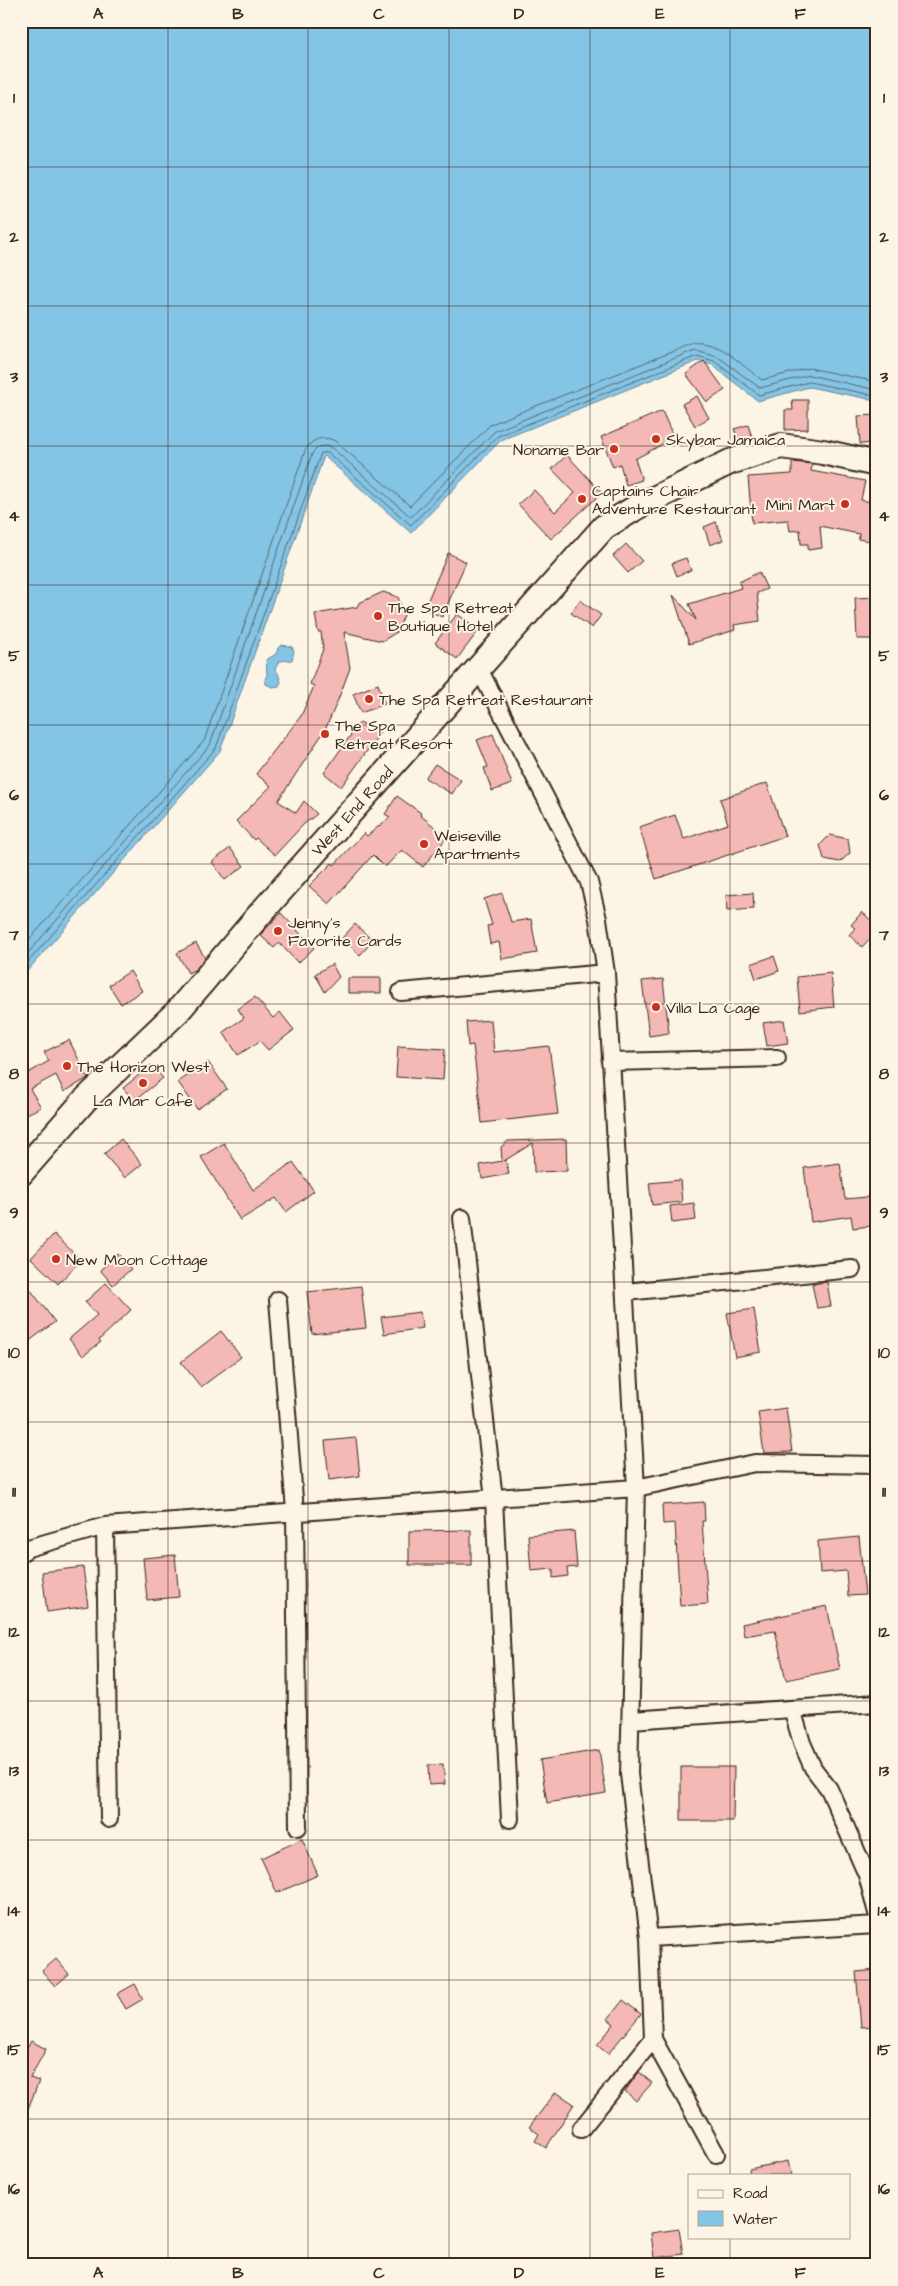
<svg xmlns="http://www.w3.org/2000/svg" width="898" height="2286" font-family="'Architects Daughter',sans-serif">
<rect width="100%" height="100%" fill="#fcf5e5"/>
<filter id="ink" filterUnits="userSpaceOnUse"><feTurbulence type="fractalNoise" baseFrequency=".02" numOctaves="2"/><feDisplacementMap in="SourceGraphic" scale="10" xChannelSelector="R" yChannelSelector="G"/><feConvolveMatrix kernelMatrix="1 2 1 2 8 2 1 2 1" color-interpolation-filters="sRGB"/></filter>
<g filter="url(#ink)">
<!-- water -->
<path fill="#84c4e5" stroke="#678695" d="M21,21H877V403L874,400L809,387L758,401L712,365L698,361L501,440L411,533L324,456L220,751L21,978Z
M282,645L292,647L294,651L292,660L279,661L275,669L278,673L281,682L279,686L272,687L266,684L265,679L267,675L266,660L276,654L278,648Z"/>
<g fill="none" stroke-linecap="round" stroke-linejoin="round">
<!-- shore -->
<path stroke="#58686e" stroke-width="1" d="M21,949L204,741L305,451C311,439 323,435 335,441L410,506L491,424L694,343C720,340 742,366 762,380L809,368L877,382
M21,961L210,745L312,454C317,446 324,444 332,448L411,517L495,431L695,350L717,356L760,388L809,375L877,390
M21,970L216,748L321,453H328L411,525L498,436L697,356L714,361L759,395L809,382L877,396"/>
</g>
<!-- building -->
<path fill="#f4b8b5" stroke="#3b2a1e" d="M704,361L725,390L707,402L686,374Z
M697,396L709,418L695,426L682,404Z
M792,400H808V429L785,430V410H793Z
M662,411L674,438L635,459L642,480L626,485L620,464L613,467L601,437Z
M877,415V443L860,444L858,416Z
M748,425L753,440L740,444L734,429Z
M567,455L602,493L551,539L518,504L534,490L555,512L575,493L552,469Z
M792,462L812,464L811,471L865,481L861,500L877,503V542L858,539L859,534L820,526L822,548L808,550V544H801L800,530L790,531L788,520L752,523L748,477L792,474Z
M716,522L723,540L710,545L704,527Z
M626,544L642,561L628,573L613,556Z
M448,553L466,562L442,617L424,609Z
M686,558L691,570L677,576L672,563Z
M759,572L767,589L757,593L760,621L734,625L735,630L689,644L673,595L696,620L689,604L741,588L739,582Z
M383,592L398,597L404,615L397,632L382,641L344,632L350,668L338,700L325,730L278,801L296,813L304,801L317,814L304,824L275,855L256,838L254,840L236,821L271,786L256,774L301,716L314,686L310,684L323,649L321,632H318L315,614L357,607L359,603Z
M877,597V621H873L874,639H857L855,598Z
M580,600L601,615L592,628L571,613Z
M457,614L479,630L457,659L435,643Z
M378,684L385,704L361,713L353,694Z
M360,722L380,733L341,787L324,773Z
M493,734L512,784L492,791L484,768L488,767L477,740Z
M435,764L461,780L452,794L425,778Z
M767,783L785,836L656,879L639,827L675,815L684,839L728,824L720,799Z
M397,796L421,813L420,815L447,837L423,867L402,850L385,867L373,855L329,904L309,886L332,863L334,865L364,833L367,836L390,817L385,814Z
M830,835L848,839L850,853L840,862L824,859L820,845Z
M230,848L244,866L225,880L212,862Z
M502,893L511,922L531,919L537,953L502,959L499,942L490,944L487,926L492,925L484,899Z
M753,893L754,909L727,911L726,895Z
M862,912L877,926V931L862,947L849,935L855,928L851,925Z
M281,913L314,948L298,963L279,943L274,948L260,935Z
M355,924L373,941L360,955L342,938Z
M196,943L205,958L196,969L188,973L177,953Z
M774,956L779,971L756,979L751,964Z
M332,964L339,977L325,992L315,974Z
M130,971L142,991L121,1004L109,985Z
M831,973L834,1007L800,1011L797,977Z
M348,978H381V993H348Z
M663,979L669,1033L649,1036L642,981Z
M255,997L273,1018L280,1012L294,1030L268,1050L260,1041L238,1055L223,1032L244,1018L238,1009Z
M491,1020L494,1052L549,1046L558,1114L482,1123L473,1045L468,1046L466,1022Z
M784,1020L788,1043L767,1046L763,1023Z
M69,1040L88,1078L64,1092L56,1075L30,1089L41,1107L21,1117V1073L23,1076L49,1061L44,1052Z
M398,1046L445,1049L443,1080L396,1077Z
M208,1062L227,1089L197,1109L178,1082Z
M151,1065L163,1078L134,1101L123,1088Z
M121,1139L142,1164L125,1178L104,1154Z
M566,1139L567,1171L534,1172L533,1143L504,1161L506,1160L509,1174L482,1179L480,1165L502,1161L501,1147L508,1141Z
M224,1143L253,1190L293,1162L314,1191L286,1212L276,1198L240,1220L201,1157Z
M840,1163L845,1199L868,1197L871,1226L853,1228L851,1216L811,1222L804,1168Z
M680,1180L682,1202L652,1205L649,1183Z
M694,1203L696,1220L672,1223L670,1206Z
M54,1234L81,1260L58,1284L31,1258Z
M118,1254L131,1269L113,1285L100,1270Z
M21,1277L55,1322L21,1347Z
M827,1282L831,1306L817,1308L812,1284Z
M106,1283L131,1310L99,1340L101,1342L83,1356L69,1339L97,1315L85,1302Z
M361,1286L366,1328L312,1334L307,1292Z
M754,1309L761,1352L735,1357L727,1313Z
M420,1312L423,1328L384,1334L381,1317Z
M221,1331L241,1357L201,1387L181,1362Z
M786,1408L792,1452L764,1453L758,1412Z
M356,1438L360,1476L329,1480L325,1441Z
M704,1502L705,1521H702L708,1604L680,1606L675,1523L663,1524L662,1505Z
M471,1530V1565H409V1531Z
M574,1531L577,1567L567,1568L568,1576L553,1578V1569L531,1571L528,1535Z
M859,1537L865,1595L848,1596L846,1571L820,1573L818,1541Z
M175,1555L179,1597L147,1600L143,1558Z
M83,1567L88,1606L47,1612L42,1572Z
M827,1606L840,1669L786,1680L775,1631L744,1636L742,1624Z
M599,1750L606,1793L547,1803L540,1760Z
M443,1764L445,1784L429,1785L428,1765Z
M681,1767H734L733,1821H681Z
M302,1839L318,1875L277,1893L261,1858Z
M56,1959L69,1974L55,1986L42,1971Z
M877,1970V2026L861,2027L856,1972Z
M135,1984L143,1999L126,2009L117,1994Z
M623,2000L641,2014L608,2054L597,2045L614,2024L608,2019Z
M31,2041L46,2049L30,2078L39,2081L22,2124L21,2059Z
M639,2072L652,2083L636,2101L625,2091Z
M556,2092L574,2104L546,2148L535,2141L539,2134L529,2127Z
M788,2161L791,2175H750L749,2169Z
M679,2229L683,2254L654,2258L651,2233Z"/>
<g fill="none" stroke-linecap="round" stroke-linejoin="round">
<defs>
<path id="street" d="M479,669L589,882L598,919L606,973L636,1488L629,1774L649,1938L877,1925
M401,992L606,973
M610,1062L777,1058
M462,1218L494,1499L510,1819
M626,1292L852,1269
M278,1300L295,1511L298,1827
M105,1526L109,1819
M21,1553L28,1548L105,1526L636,1488L755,1463L877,1465
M792,1709L802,1743L813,1768L829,1789L867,1875L877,1913
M631,1720L877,1703
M649,1938L653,2039L716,2154
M581,2129L653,2039"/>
<g id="secondary">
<path id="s1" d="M21,1173L84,1101L178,1011L260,914L604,527L637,507L730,462L781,446L823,452L877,464"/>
</g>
</defs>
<!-- street casing -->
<use href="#street" stroke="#3b2a1e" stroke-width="20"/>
<!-- secondary casing -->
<use href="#secondary" stroke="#3b2a1e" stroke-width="28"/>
<!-- street -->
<use href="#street" stroke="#fcf5e5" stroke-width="16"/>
<!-- secondary -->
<use href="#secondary" stroke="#fcf5e5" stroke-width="24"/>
</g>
</g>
<!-- grid -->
<path fill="none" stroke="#3b2a1e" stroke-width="1" stroke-opacity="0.55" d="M168,21V2265M308,21V2265M449,21V2265M590,21V2265M730,21V2175M21,167H877M21,306H877M21,446H877M21,585H877M21,725H877M21,864H877M21,1004H877M21,1143H877M21,1282H877M21,1422H877M21,1561H877M21,1701H877M21,1840H877M21,1980H877M21,2119H877M730,2237V2265"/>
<!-- markers -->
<g fill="#c8321e" stroke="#fcf5e5" stroke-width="2">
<circle cx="656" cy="439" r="5"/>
<circle cx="614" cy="449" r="5"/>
<circle cx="582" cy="499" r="5"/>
<circle cx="845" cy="504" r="5"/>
<circle cx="378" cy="616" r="5"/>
<circle cx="369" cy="699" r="5"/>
<circle cx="325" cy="734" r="5"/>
<circle cx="424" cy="844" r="5"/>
<circle cx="278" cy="931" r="5"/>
<circle cx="656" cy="1007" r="5"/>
<circle cx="67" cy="1066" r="5"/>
<circle cx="143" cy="1083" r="5"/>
<circle cx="56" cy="1259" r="5"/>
</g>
<g text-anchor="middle" stroke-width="4" stroke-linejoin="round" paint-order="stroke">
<!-- poi labels -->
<g font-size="16" fill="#3b2a1e" stroke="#fcf5e5" text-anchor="start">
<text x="666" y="445">Skybar Jamaica</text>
<text x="604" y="455" text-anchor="end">Noname Bar</text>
<text x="592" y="496">Captains Chair<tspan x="592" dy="18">Adventure Restaurant</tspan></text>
<text x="835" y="510" text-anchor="end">Mini Mart</text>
<text x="388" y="613">The Spa Retreat<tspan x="388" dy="18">Boutique Hotel</tspan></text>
<text x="379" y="705">The Spa Retreat Restaurant</text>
<text x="335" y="731">The Spa<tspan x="335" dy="18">Retreat Resort</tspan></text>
<text x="434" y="841">Weiseville<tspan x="434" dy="18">Apartments</tspan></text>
<text x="288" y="928">Jenny's<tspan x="288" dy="18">Favorite Cards</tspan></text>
<text x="666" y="1013">Villa La Cage</text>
<text x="77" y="1072">The Horizon West</text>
<text x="143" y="1106" text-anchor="middle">La Mar Cafe</text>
<text x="66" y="1265">New Moon Cottage</text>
</g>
<!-- street labels -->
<g font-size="16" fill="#3b2a1e" stroke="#fcf5e5">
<text dy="6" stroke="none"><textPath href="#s1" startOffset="491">West End Road</textPath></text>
</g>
</g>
<!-- margin -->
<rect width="898" height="2286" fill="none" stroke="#fcf5e5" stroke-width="55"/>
<!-- legend -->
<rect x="688" y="2174" width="162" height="65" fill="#fcf5e5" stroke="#afa495"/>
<rect x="698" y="2190" width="25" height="8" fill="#fcf5e5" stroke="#afa495"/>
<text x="733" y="2198" font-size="15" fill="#3b2a1e">Road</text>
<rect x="698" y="2211" width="25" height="15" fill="#84c4e5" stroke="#afa495"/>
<text x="733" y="2224" font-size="15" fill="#3b2a1e">Water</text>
<rect x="28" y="28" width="842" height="2230" fill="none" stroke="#3b2a1e" stroke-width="2"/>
<g font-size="16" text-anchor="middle" font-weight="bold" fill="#3b2a1e">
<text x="98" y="19">A</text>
<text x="238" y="19">B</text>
<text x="379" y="19">C</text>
<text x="519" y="19">D</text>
<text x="660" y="19">E</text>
<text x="800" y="19">F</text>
<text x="14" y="103">1</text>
<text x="884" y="103">1</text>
<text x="14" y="242">2</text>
<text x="884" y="242">2</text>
<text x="14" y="382">3</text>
<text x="884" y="382">3</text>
<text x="14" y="521">4</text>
<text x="884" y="521">4</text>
<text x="14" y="661">5</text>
<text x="884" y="661">5</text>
<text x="14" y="800">6</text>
<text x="884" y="800">6</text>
<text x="14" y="940">7</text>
<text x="884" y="940">7</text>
<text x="14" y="1079">8</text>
<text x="884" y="1079">8</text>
<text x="14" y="1218">9</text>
<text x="884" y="1218">9</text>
<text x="14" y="1358">10</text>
<text x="884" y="1358">10</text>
<text x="14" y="1497">11</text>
<text x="884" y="1497">11</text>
<text x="14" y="1637">12</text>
<text x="884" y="1637">12</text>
<text x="14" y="1776">13</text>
<text x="884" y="1776">13</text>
<text x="14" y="1916">14</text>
<text x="884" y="1916">14</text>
<text x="14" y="2055">15</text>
<text x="884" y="2055">15</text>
<text x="14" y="2194">16</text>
<text x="884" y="2194">16</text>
<text x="98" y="2278">A</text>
<text x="238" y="2278">B</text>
<text x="379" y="2278">C</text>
<text x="519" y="2278">D</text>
<text x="660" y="2278">E</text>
<text x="800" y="2278">F</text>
</g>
</svg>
